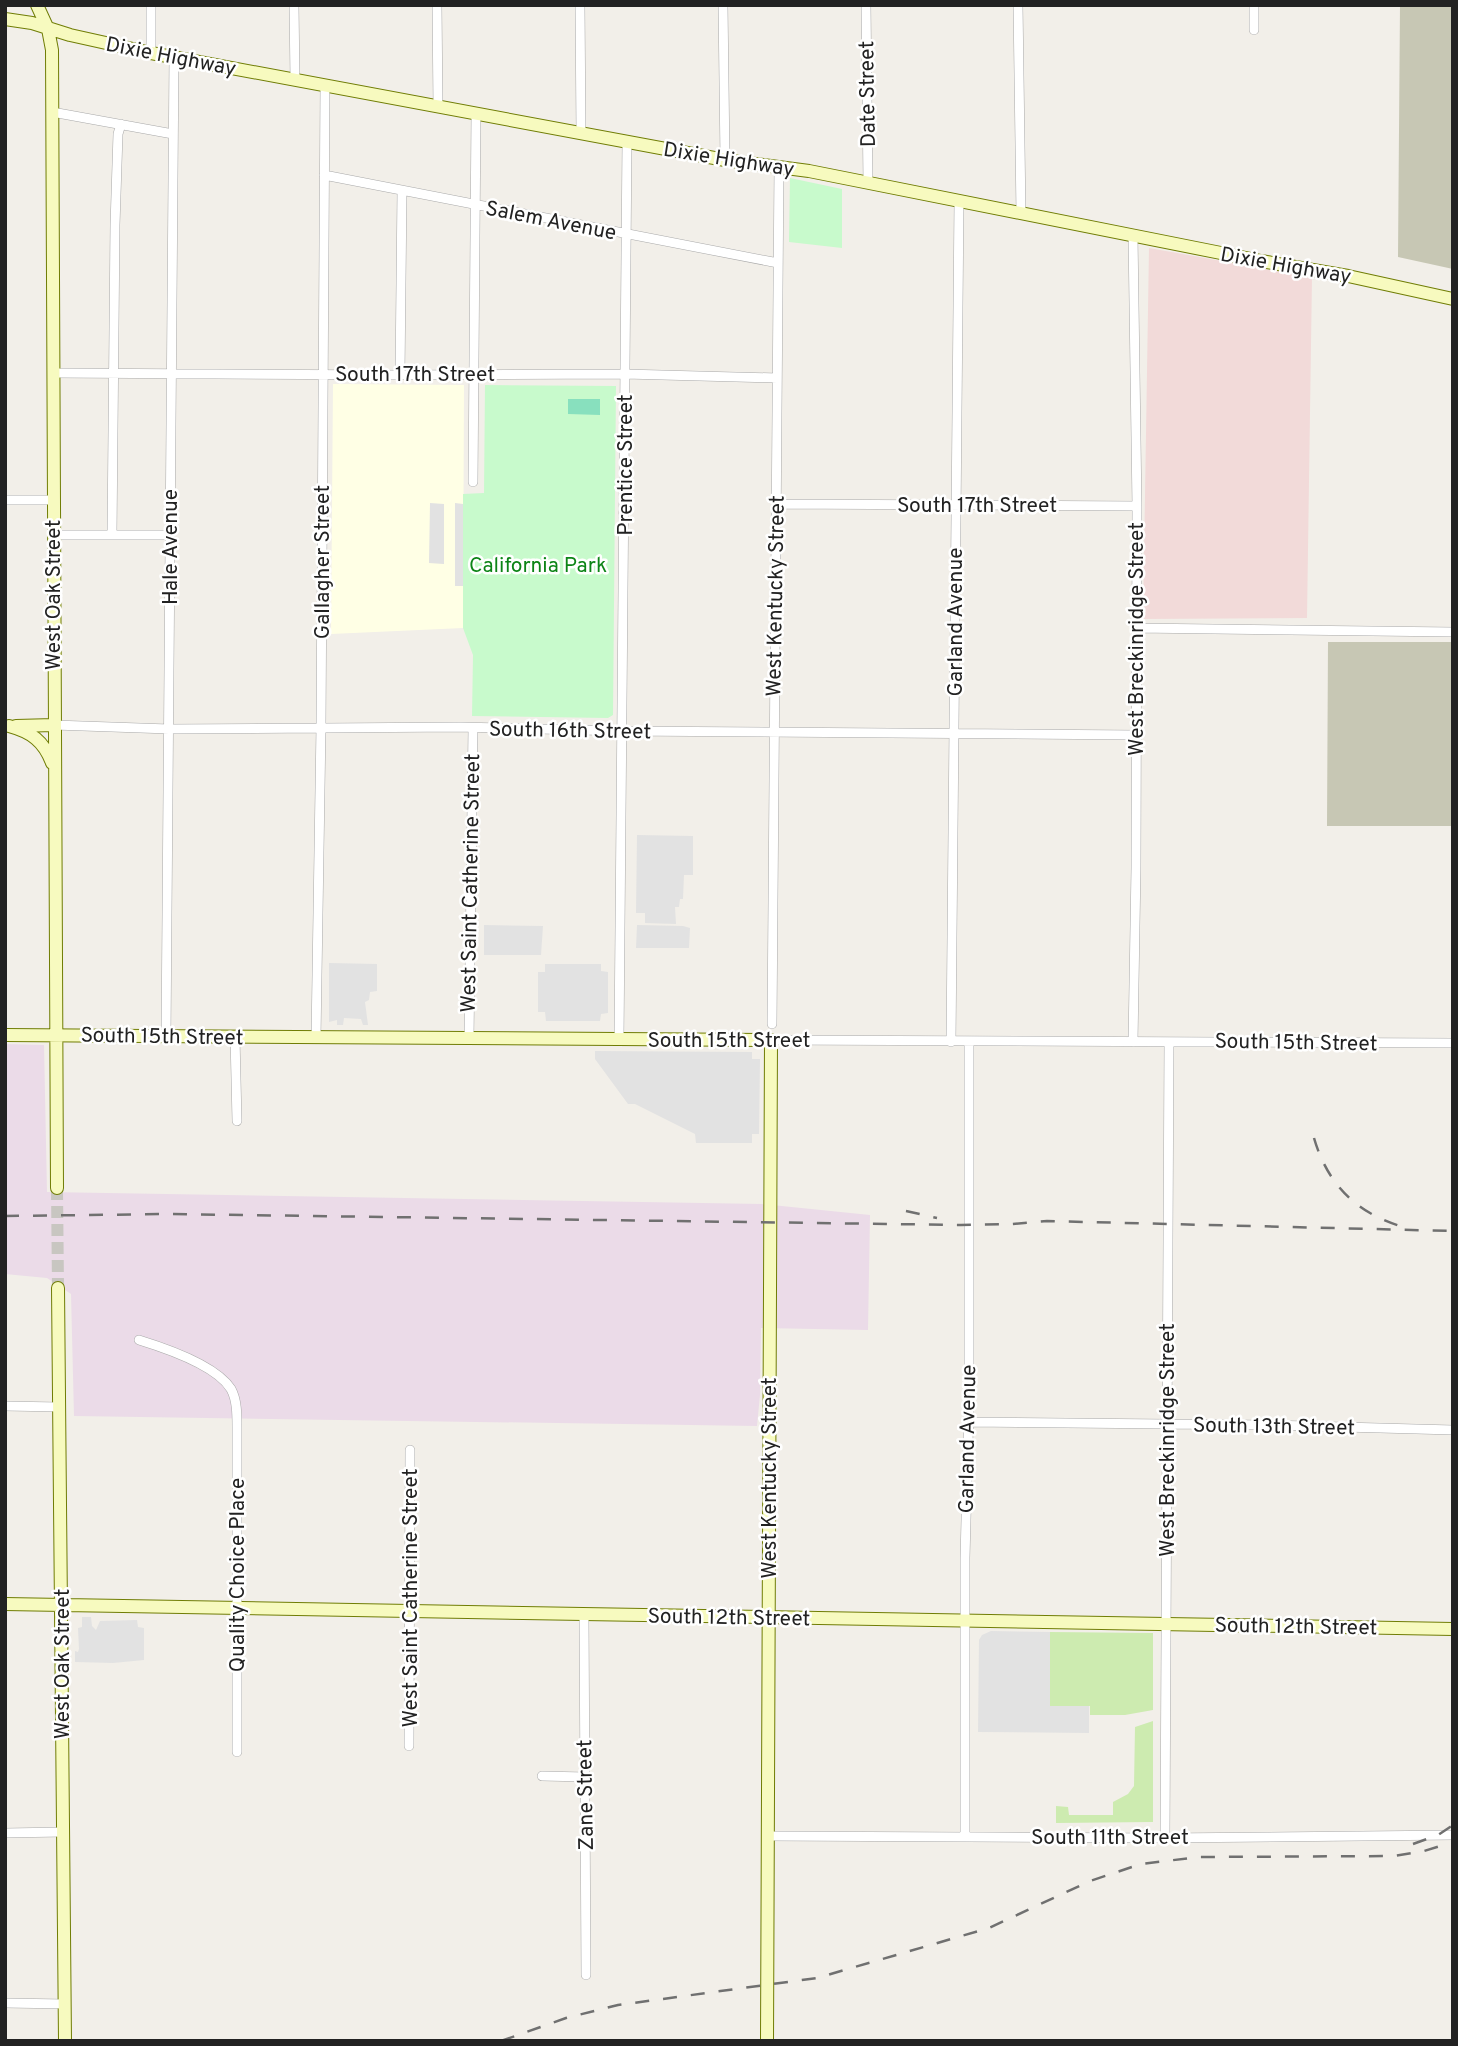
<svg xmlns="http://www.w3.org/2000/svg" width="1458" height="2046" font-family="Overpass,sans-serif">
<rect width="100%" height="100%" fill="#f2efe9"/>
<!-- commercial -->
<path fill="#f2dad9" d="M1149,248L1312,277L1307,618L1143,619Z"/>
<!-- industrial -->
<path fill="#ebdbe8" d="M5,1044L44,1045L47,1192L762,1204L870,1215L868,1330L761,1328L760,1395L757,1426L74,1416L71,1294L47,1278L5,1274Z"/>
<!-- education -->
<path fill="#ffffe5" d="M333,384L464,385L463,628L331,634Z"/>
<!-- construction -->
<path fill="#c7c7b4" d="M1400,5H1453V269L1398,257Z
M1328,642H1453V826H1327Z"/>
<!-- grass -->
<path fill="#cdebb0" d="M1050,1632L1153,1633V1710L1125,1715H1090V1706H1050Z
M1153,1721V1822L1056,1823V1806L1068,1807L1069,1815H1113V1802L1128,1794L1134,1786L1135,1727Z"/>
<!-- park -->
<path fill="#c8facc" d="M790,178L842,189V248L789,242Z
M485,385L616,386L613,715L608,718L472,716L473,655L463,628V494L484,493Z"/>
<!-- pitch -->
<path fill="#88e0be" d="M568,399H600V415L568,414Z"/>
<!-- parking -->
<path fill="#e2e2e2" d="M430,503L444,504V564L429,563Z
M455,503L463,504V586H455Z
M637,835L693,836V875H684L683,899H680L679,907H675L676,924L645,923V913H636Z
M484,925L543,926L541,955H484Z
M637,925L683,926L690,928L689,948H636Z
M329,963L377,964V991L370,992L369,1000L365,1002L368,1025H363L361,1019L344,1018L343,1025H337V1020L329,1022Z
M545,964H601V971L608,972V1013L601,1014L600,1021H546L545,1012H538V972H545Z
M595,1051L752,1052V1059H760L759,1134H752V1143H696L695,1134L635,1104H628L595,1059Z
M82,1617H91L92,1626L96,1630L100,1621L137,1620L138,1627L144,1628V1660L113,1663L75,1662V1651L78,1652L79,1649L78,1628L82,1627Z
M991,1631L1050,1632V1706H1089V1733L978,1732L979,1640L982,1635Z"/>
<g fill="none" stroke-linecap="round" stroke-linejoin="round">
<!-- secondary-tunnel -->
<path stroke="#c8c6c1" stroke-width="12" stroke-dasharray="12 6" stroke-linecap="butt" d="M57,1188L58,1288"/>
<defs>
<path id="street" d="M151,5V53
M294,5L295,80
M437,5L438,107
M580,5L581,134
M723,5L725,160
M866,5L868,183
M1018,5L1021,214
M1254,5V30
M52,112L173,134
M324,175L778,263
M1133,236L1137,506L1136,868L1133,1042
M53,373L400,375L625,374L777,378
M400,375L402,191
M473,482L476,114
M5,500H53
M776,504L1137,506
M53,535H170
M112,535L115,225L118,134L121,124
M1136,628L1453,632
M54,725L169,729L461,727L623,731L1136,735
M772,1024L779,168
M166,1037L174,57
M235,1037L237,1121
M316,1038L321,727L325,85
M469,1039L473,728
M619,1040L627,142
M771,1040L1453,1043
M951,1042L959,202
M139,1340C165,1348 216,1365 231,1389C237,1400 237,1414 237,1427V1752
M5,1406L59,1407
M968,1422L1268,1425L1453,1430
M584,1615L586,1975
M409,1746L410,1450
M542,1776L585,1777
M5,1833L63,1832
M767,1836L1165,1838L1453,1835
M965,1836V1558L969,1406V1042
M1165,1838L1169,1042
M5,2003L65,2004"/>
<path id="secondary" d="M37,5L48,29L52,50L57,1188
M5,19L32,23L70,35L151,53L725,160L809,171L1261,261L1348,276L1453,299
M9,726C31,732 44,741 52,763
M16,726L54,725
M5,1035L771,1040L767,2041
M58,1288L65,2041
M5,1604L1453,1629"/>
</defs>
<!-- street casing -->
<use href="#street" stroke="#a9a9a9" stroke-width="10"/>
<!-- secondary casing -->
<use href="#secondary" stroke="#707d05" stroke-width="14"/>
<!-- street -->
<use href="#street" stroke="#fff" stroke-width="9"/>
<!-- secondary -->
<use href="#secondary" stroke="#f7fabf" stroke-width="12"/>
<!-- rail -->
<path stroke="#707070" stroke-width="2.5" stroke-dasharray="14 14" stroke-linecap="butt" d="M1314,1138C1327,1183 1355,1212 1400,1226
M906,1211L937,1218
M5,1216L169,1214L961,1225L1012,1224L1047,1221L1453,1231
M1413,1844L1438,1835L1453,1825
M501,2041L566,2018L618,2005L817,1978L989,1928L1090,1881L1141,1864L1199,1857L1394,1856L1424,1851L1453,1842"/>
</g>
<g text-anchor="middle" stroke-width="5" stroke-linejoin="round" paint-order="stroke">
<!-- street labels -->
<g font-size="21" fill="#222" stroke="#fff">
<text transform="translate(171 56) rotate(11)" y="7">Dixie Highway</text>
<text transform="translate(867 94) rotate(-91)" y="7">Date Street</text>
<text transform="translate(729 159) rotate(9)" y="7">Dixie Highway</text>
<text transform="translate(551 220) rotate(11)" y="7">Salem Avenue</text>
<text transform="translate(1286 265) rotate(10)" y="7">Dixie Highway</text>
<text x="415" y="381">South 17th Street</text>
<text transform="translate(625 465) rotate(-90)" y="7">Prentice Street</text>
<text x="977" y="512">South 17th Street</text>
<text transform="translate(170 547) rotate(-90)" y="7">Hale Avenue</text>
<text transform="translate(322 562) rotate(-90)" y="7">Gallagher Street</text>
<text transform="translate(53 595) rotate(-90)" y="7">West Oak Street</text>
<text transform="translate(775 596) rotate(-89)" y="7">West Kentucky Street</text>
<text transform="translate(955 622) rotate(-90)" y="7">Garland Avenue</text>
<text transform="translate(1136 639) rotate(-90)" y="7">West Breckinridge Street</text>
<text transform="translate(570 730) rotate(1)" y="7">South 16th Street</text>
<text transform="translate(470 883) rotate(-89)" y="7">West Saint Catherine Street</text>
<text transform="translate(162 1036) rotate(1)" y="7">South 15th Street</text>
<text x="729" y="1047">South 15th Street</text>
<text transform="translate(1296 1042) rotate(1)" y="7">South 15th Street</text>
<text transform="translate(1274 1426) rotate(1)" y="7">South 13th Street</text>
<text transform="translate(967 1439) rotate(-89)" y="7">Garland Avenue</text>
<text transform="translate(1167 1440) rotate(-90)" y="7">West Breckinridge Street</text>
<text transform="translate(769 1478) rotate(-90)" y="7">West Kentucky Street</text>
<text transform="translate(237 1575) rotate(-90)" y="7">Quality Choice Place</text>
<text transform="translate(410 1598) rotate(-90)" y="7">West Saint Catherine Street</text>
<text transform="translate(729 1617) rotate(1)" y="7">South 12th Street</text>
<text transform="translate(1296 1626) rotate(1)" y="7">South 12th Street</text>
<text transform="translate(62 1664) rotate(-90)" y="7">West Oak Street</text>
<text transform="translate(585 1795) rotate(-91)" y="7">Zane Street</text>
<text x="1110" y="1844">South 11th Street</text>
</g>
<!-- park labels -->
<g font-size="21" fill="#0c8416" stroke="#fff">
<text x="538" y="572">California Park</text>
</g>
</g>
<!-- border -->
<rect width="1458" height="2046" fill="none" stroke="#222222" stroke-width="14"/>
</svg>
